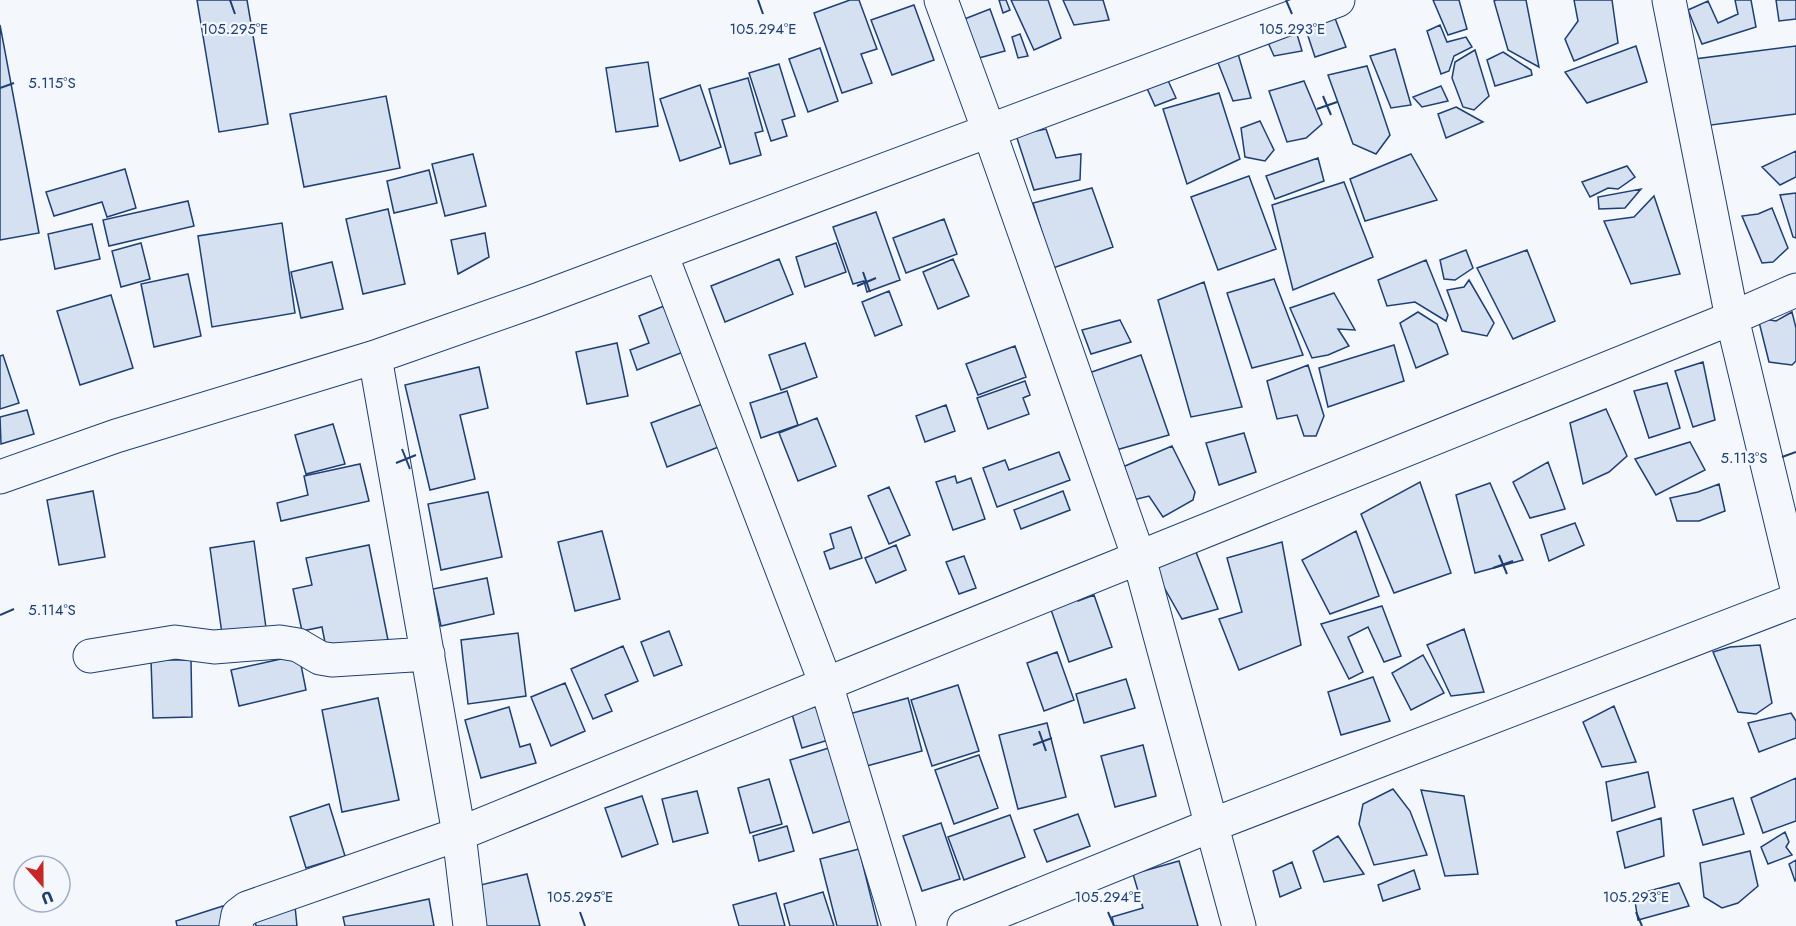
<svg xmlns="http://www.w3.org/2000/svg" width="1796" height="926" font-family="Jost,sans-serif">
<rect width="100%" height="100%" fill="#f4f7fb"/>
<!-- building -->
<path fill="#d5e0f0" stroke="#1d3f73" stroke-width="1.5" d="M197,0H247L268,124L219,132Z
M850,0H859L877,49L861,54L872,83L842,93L814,13Z
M999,0H1006L1010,10L1003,13Z
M1011,0H1048L1061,38L1034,50Z
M1063,0H1103L1109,20L1074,25Z
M1433,0H1459L1467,29L1448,35Z
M1496,0H1526L1539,67L1508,50L1494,1Z
M1574,0H1612L1618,43L1574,61L1565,39L1578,21Z
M1735,0H1751L1756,27L1702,44L1688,10L1708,1L1718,23L1738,14Z
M1776,0H1796V19L1779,21Z
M914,5L934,60L892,75L871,20Z
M990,9L1005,51L975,59L962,20Z
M1333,13L1346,47L1315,57L1304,24Z
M1294,24L1302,51L1274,56L1266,38Z
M0,25L39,233L0,240Z
M1440,25L1447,42L1466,37L1472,47L1454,56L1449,71L1441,74L1427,31Z
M1020,34L1028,56L1018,58L1012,37Z
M1636,46L1647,82L1587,103L1565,72Z
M1796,46V114L1696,127L1687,60Z
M1236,47L1251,98L1233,101L1215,55Z
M820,48L838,101L808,112L789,59Z
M1395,49L1411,105L1391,108L1370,56Z
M1475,50L1489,96L1474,110L1463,107L1452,78L1455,62Z
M1503,52L1531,70L1532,75L1495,86L1487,60Z
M648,62L658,126L616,132L606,68Z
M779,64L795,116L782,120L787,136L771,141L749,73Z
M1367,66L1390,135L1376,154L1353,144L1328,75Z
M1166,76L1176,98L1155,106L1146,86Z
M748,78L763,131L755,133L761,155L730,164L709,89Z
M1304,81L1322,124L1306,138L1287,142L1269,91Z
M700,85L721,147L680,161L660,99Z
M1441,86L1448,101L1422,107L1413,97Z
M1219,93L1240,159L1187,184L1163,109Z
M386,96L400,168L304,187L290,114Z
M1456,107L1483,122L1446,138L1438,114Z
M1260,121L1274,150L1265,161L1245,157L1241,128Z
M1046,129L1056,158L1081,154L1080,180L1034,190L1016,135Z
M1796,151V177L1780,185L1762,167Z
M473,154L486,206L445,216L432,164Z
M1411,154L1437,200L1365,221L1350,179Z
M1318,158L1324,181L1275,199L1266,176Z
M1627,166L1635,177L1618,189L1608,188L1590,197L1582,182Z
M125,169L136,208L107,217L102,202L54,216L46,192Z
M429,170L437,203L394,213L387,181Z
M1249,176L1276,249L1218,270L1191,197Z
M1344,182L1373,257L1293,290L1272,205Z
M1092,188L1113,247L1053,268L1033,203Z
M1641,189L1625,208L1599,209L1598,197Z
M1796,193V238L1793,237L1780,195Z
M1654,196L1680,274L1631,284L1604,221L1634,217Z
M188,201L194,226L109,246L103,220Z
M1772,208L1788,248L1773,262L1762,263L1742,216L1758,214Z
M388,209L405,284L363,294L346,219Z
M876,212L900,280L867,292L864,281L853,284L833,227Z
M944,219L957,254L906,273L893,238Z
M282,223L295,313L212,327L198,236Z
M92,224L100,259L55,269L48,234Z
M485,233L489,257L458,274L451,240Z
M141,243L150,279L121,287L112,251Z
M836,243L846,272L805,287L796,257Z
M1466,250L1473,268L1455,280L1444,279L1440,260Z
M1527,250L1555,321L1513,339L1477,268Z
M779,259L793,294L725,322L711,286Z
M953,259L969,296L938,309L923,272Z
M1426,260L1448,315L1446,321L1415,302L1387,306L1378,280Z
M332,262L343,309L301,318L291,272Z
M188,274L201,336L154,347L141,284Z
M1274,279L1303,355L1252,368L1227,293Z
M1469,280L1494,323L1487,336L1462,331L1447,290L1464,287Z
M1204,282L1242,407L1191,417L1158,300Z
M889,291L902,325L875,336L862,302Z
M1334,293L1355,330L1338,329L1349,346L1328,355L1312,358L1290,308Z
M111,295L133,368L80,385L57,311Z
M674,302L691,349L637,370L630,350L649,343L639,316Z
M1418,312L1437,324L1448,354L1416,368L1400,323Z
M1792,312L1796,328V361L1792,365L1769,362L1758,318L1776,321Z
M1120,320L1131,342L1091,354L1082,330Z
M617,343L628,396L587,404L576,352Z
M805,343L817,377L781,390L769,355Z
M1394,345L1404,381L1328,407L1319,368Z
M1015,346L1026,377L978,395L966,364Z
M3,355L19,403L0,409V356Z
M1141,355L1169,435L1109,452L1083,375Z
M1703,362L1715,420L1693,427L1675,371Z
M1308,365L1324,416L1316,436H1304L1297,415L1277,419L1267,381Z
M479,367L488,408L460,415L475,479L430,490L405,385Z
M1025,381L1030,395L1023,398L1029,414L988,429L977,398Z
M1667,383L1680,428L1649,438L1634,391Z
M787,391L798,425L761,438L750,403Z
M705,403L721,446L667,467L651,423Z
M946,405L955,431L925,442L916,416Z
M1606,409L1627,456L1609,472L1583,484L1570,423Z
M27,410L34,434L1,444L0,417Z
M817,418L836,466L798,481L779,433Z
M333,424L345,464L306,474L295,435Z
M1244,433L1256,472L1219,485L1206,443Z
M1690,442L1705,470L1656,495L1635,459Z
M1172,446L1195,492L1193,500L1163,517L1149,496L1129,501L1118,469Z
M1059,452L1070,480L997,507L983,468L1005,460L1009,470Z
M1548,462L1565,509L1530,518L1513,482Z
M360,464L369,501L281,521L277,503L308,495L304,476Z
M955,476L957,483L971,478L985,519L953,530L936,482Z
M1420,482L1451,573L1394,593L1361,514Z
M1490,483L1523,560L1475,573L1456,495Z
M1719,484L1725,511L1699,521H1677L1670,498L1698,492Z
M889,487L910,535L889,544L868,496Z
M93,491L105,557L59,565L47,500Z
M1063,491L1070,510L1021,529L1014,510Z
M488,492L502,557L441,570L428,504Z
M1575,523L1584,545L1549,561L1541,535Z
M851,527L862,558L830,569L824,552L834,548L830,534Z
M602,531L620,599L575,611L558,542Z
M1356,531L1379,596L1330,614L1302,560Z
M254,541L267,635L223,641L210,548Z
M1282,542L1301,645L1239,670L1219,619L1242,612L1227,558Z
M369,545L388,640L327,653L322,627L302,631L293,589L312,585L306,558Z
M896,545L906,570L876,583L865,558Z
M1196,552L1218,609L1182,619L1153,568Z
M964,556L976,588L959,594L946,562Z
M487,578L494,614L441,626L433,589Z
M1075,592L1078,601L1094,595L1112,647L1069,662L1048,601Z
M1382,606L1401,656L1384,662L1368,627L1348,637L1363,672L1349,679L1321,624Z
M1464,629L1484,692L1451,696L1427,645Z
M669,631L682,665L654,676L641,642Z
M518,633L526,696L468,704L461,640Z
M1760,645L1772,703L1756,714L1738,712L1713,652L1730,647Z
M623,646L638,681L605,695L612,711L593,719L571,669Z
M1057,652L1074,700L1044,711L1027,663Z
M299,655L306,690L239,706L231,670Z
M1423,655L1444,693L1411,710L1392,673Z
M151,660H191L192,717L153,718Z
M1373,677L1390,721L1341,735L1328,692Z
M1126,679L1135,708L1084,723L1076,694Z
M565,683L585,731L551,746L531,697Z
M958,685L979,751L932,766L911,700Z
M378,698L399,800L342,812L322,710Z
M908,698L922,751L863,767L849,714Z
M824,704L835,738L802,748L792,714Z
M1614,706L1636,762L1602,767L1583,722Z
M509,707L520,747L530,744L536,763L481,778L465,720Z
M1791,713L1796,721V738L1759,752L1748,723Z
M1047,723L1066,797L1018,809L999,735Z
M1143,745L1156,796L1115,807L1101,756Z
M832,747L854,820L813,833L790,760Z
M979,755L998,808L954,824L935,770Z
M1648,772L1655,807L1612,821L1606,782Z
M1796,778V821L1763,833L1751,798Z
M769,779L782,824L750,833L738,788Z
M1393,789L1410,811L1427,855L1374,865L1359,824L1363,804Z
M1421,790L1464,796L1478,874L1445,876Z
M697,791L708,833L673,842L662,799Z
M642,796L658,844L622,857L605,808Z
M1733,798L1744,834L1703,845L1693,810Z
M329,804L345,856L306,868L290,817Z
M1078,814L1090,846L1047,862L1034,830Z
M1010,815L1025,857L964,880L948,837Z
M1661,818L1664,856L1625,868L1617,832Z
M941,823L960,879L922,891L903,836Z
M787,826L794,851L759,861L753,836Z
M1785,832L1789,842L1786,847L1792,855L1768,864L1761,847Z
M1338,836L1364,874L1324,882L1313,851Z
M859,849L878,926H837L820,859Z
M1750,851L1758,886L1738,903L1722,908L1704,897L1700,863Z
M1796,860V880L1795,881L1789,864Z
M1179,861L1198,926H1114L1112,917L1143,908L1133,874Z
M1292,862L1301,888L1280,897L1273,871Z
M1414,870L1420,889L1383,901L1378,885Z
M527,874L540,926H482L472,887Z
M1679,883L1689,906L1638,920L1634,895Z
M823,892L834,926H790L784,904Z
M776,893L785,926H739L733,905Z
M429,899L434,926H345L343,917Z
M223,906L229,926H177L176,921Z
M295,906L297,926H256L254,911Z"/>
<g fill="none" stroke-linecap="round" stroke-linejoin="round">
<defs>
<path id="minor" d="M941,0L989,131L1139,558L1239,926
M1669,0L1732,318L1796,584
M661,254L826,684L899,926
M375,357L459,834L470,926
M0,477L116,436L375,357L537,300L1338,0
M90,656L175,642L214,647L280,642L298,645L320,658L332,660L428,654
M236,926L238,915L247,908L459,834L826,684L1732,318L1796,290
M964,926L1212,825L1796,600"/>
</defs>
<!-- minor casing -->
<use href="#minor" stroke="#1d3f73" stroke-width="35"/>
<!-- minor -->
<use href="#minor" stroke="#f4f7fb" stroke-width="33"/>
</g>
<!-- ticks -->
<path fill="none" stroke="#1d3f73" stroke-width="2" d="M230,0L235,14M758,0L763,14M1286,0L1292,14M0,88L14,83M1323,96L1331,115M1317,109L1337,102M863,272L870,292M857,286L876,278M402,449L410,469M1782,457L1796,452M396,463L416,455M1499,555L1507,574M1493,568L1513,561M0,615L14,609M1039,731L1046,751M1033,745L1052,738M580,912L585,926M1108,912L1114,926M1636,912L1642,926"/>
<g font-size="15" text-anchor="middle" fill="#1d3f73" stroke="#f4f7fb" stroke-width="4.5" stroke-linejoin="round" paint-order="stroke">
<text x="235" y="34">105.295°E</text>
<text x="763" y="34">105.294°E</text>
<text x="1292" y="34">105.293°E</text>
<text x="52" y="88">5.115°S</text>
<text x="1744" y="463">5.113°S</text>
<text x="52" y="615">5.114°S</text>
<text x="580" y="902">105.295°E</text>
<text x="1108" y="902">105.294°E</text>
<text x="1636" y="902">105.293°E</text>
</g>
<!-- north arrow -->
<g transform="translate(42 884) rotate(159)"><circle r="28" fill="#f4f7fb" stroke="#9eadc5" stroke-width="1.5"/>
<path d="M0-4.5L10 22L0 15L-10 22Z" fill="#c62828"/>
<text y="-9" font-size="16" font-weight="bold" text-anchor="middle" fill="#1d3f73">U</text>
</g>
</svg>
